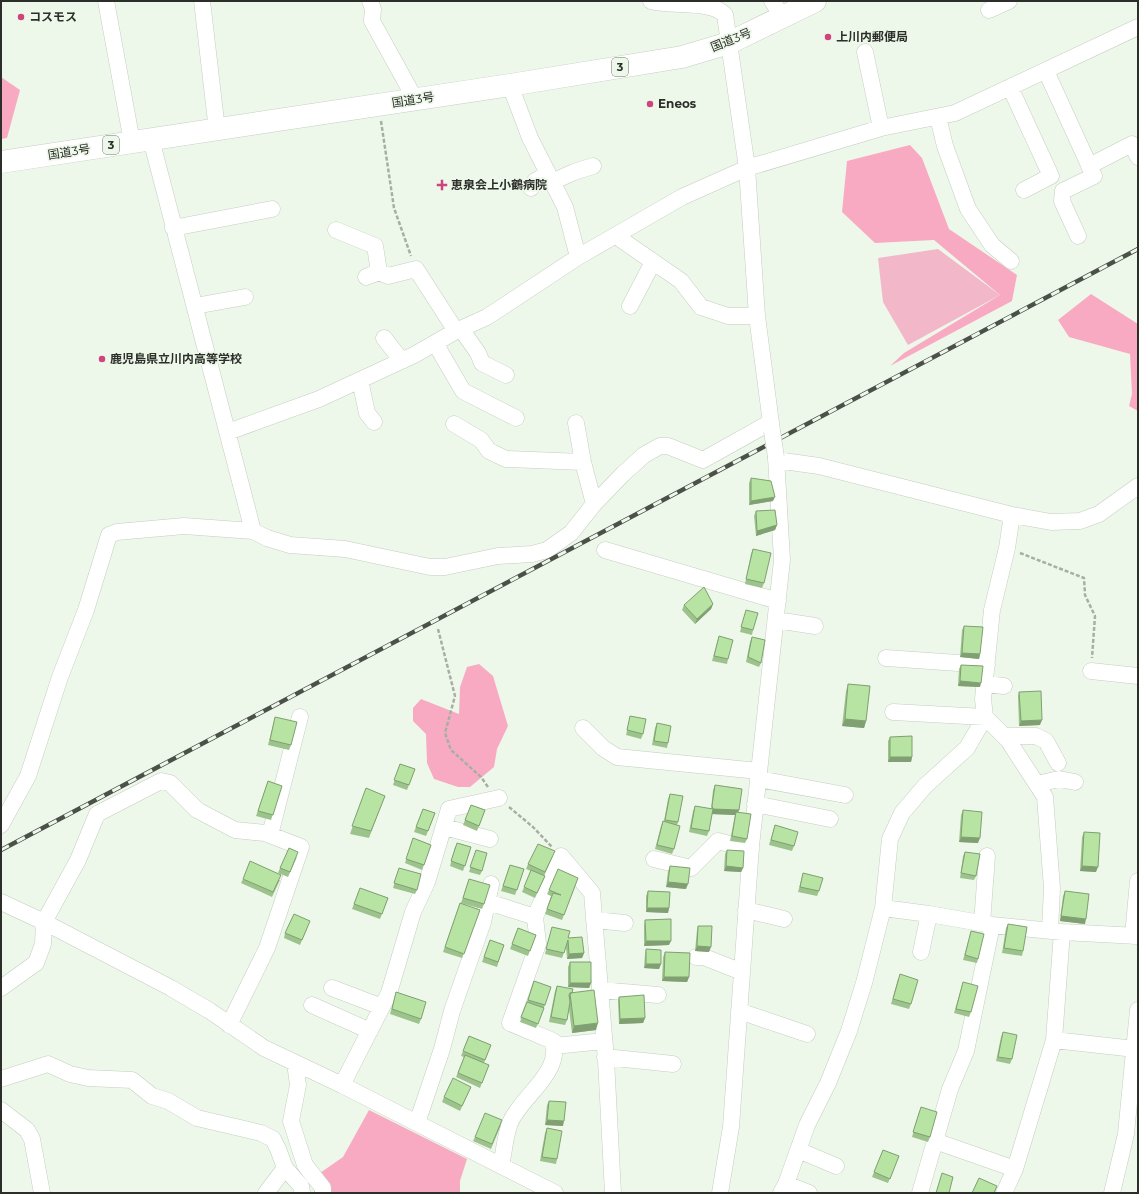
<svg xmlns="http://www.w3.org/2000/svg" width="1139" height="1194" font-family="Montserrat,'Noto Sans JP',sans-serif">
<rect width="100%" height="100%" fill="#eef8ea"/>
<!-- green -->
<path fill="#f2b7c9" d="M938,249L1000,295L908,345L883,302L878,258Z"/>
<!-- forest -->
<path fill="#f9aac3" d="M1,77L20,90L7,138L1,139Z
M910,145L922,158L949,229L1017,275L1012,301L890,366L904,353L1000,295L934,240L875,243L842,212L847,161Z
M1091,294L1138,324V411L1129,406L1132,394L1130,354L1069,337L1058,320Z
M479,664L493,676L508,726L497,749L494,767L470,787H458L434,779L427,763L426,734L413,721V708L421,699L459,714L460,687L467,667Z
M369,1110L467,1159L460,1181V1193H314L320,1173L343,1157Z"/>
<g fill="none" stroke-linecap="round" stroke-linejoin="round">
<defs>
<path id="minor" d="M106,1L132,142
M202,1L217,130
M370,1L373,9L372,21L415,99
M651,1C673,7 712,0 725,15L747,168L757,316L772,431
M772,1L783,17
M989,10L1009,1
M865,52L881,128
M1046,71L1094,176L1063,191L1062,201L1078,236
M510,85L530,138L565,207L578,257L682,197L747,168L881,128L955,113L1138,27
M1010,87L1051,176L1024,190
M938,117L945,146L968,209L992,245L1011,261
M151,139C184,270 220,400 253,531
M1089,166L1132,144L1138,157
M552,182L574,172L593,166
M531,188L535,181L548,174
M173,228L272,209
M336,230L375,246L379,272
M616,236L681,281L701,307L728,316H757
M366,277L379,272L388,276L416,269L456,331
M195,306L245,297
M630,306L653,262
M461,329L478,353L482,363L506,375
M384,338L402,361
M435,343L463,391L516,418
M360,380L367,413L374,422
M576,423L583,462L594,504
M454,424L481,440L489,451L506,459L583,462
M228,432L319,399L414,355L456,331L487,317L578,257
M776,460L819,466L1012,515L1051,522L1080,521L1099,514L1138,486
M605,550L778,601
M776,620L815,626
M886,658L987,665
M1091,671L1138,676
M985,684L1004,686
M893,712L985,717L1008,740L1045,797L1052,888L1050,930
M583,728L603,748L617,757L759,771
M1004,736H1036L1046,741L1058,763
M758,779L845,795
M1037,784L1059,779L1075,782
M755,804L830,819
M1,825L28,776L60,677L86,610L109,535L117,532L184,526L253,531L267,538L290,545L345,549L430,567H445L498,556L532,554L547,550L571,533L594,504L623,474L644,455L660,446H668L703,460L771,422
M444,827L490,839
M270,835L300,717
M654,859L691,868L718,841L751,850
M1,902L44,922L171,988L210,1011L264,1048L342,1085L555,1193
M488,902L535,917
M883,908L929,914L992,925L1062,932L1138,936
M746,910L784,919
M594,920L625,923
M982,923L987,856
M1133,936L1138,881
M921,952L929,914
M696,957H704L742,972
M1,988L36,963L43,944L44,922L78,860L97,814L161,781L170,783L197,810L235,830L265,833L301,847L267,948L229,1025
M332,988L382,1007
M600,990L658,995
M312,1005L370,1031
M739,1011L807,1034
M1054,1040L1135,1049
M554,1046L604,1041
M605,1057L673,1064
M295,1063L298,1085L291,1121L305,1165L323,1188V1193
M1,1079L48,1064L70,1074L88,1078L132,1080L152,1096L168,1101L197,1118L261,1133L273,1139L278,1149L285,1168L301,1186L302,1193
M342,1085L389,993L413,912L427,882L449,809L499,798
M1,1110L27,1130L32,1139L42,1193
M417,1123L442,1049L452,1011L483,922L491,884
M935,1141L1015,1169
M798,1150L836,1166
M501,1166C504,1152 505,1136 510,1123C521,1096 562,1074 553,1041L510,1023L538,944L535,917L561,856L592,893L606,1060L613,1193
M786,1184L809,1193
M266,1193L285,1168
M720,1193L731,1127L751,846L782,560L776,457
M781,1193L786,1184L807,1125L828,1083L849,1031L864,983L883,908L890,839L902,813L925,786L967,748L985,717L983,699L992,610L1007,548L1012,515
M920,1193L950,1089L966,1051L992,925
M1004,1193L1015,1169L1054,1040L1062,932
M1112,1193L1126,1134L1138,1010"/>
<path id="highway" d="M1,162L510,85L682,57L729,43L815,1"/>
</defs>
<!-- minor casing -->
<use href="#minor" stroke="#c4cec0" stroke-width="17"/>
<!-- highway casing -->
<use href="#highway" stroke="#c4cec0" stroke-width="23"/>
<!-- path -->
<path stroke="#a7afa4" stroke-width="2.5" stroke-dasharray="4 2" stroke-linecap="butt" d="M381,121L394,208L411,256
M1020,553L1084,578L1085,595L1095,616L1092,658
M438,629L455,696L445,733L451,750L481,777L488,787
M509,807L533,827L552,847"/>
<!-- minor -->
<use href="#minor" stroke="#fff" stroke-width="16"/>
<!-- highway -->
<use href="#highway" stroke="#fff" stroke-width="22"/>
<defs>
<path id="rail" d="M1,850L1138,249"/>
</defs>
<!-- rail casing -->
<use href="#rail" stroke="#4b5049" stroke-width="4.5"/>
<!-- rail -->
<use href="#rail" stroke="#eef8ea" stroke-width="3" stroke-dasharray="9" stroke-linecap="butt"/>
<defs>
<path id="minor-bridge" d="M772,431L776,457"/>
</defs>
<!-- minor-bridge casing -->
<use href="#minor-bridge" stroke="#c4cec0" stroke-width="17" stroke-linecap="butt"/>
<!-- minor-bridge -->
<use href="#minor-bridge" stroke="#fff" stroke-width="16"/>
</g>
<!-- wall -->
<path fill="#9dc38c" d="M751,478L773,501L749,505V483Z
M756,511L777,525L775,530L756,536L754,516Z
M753,549L764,583L762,588L745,584L751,554Z
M713,604L711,609L695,624L682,610L684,605Z
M746,610L753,630L752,635L740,632Z
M964,626L980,654L979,659L960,657L962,630Z
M719,636L728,659L727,664L712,661Z
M752,637L761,663L759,667L746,662L750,642Z
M961,665L980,687L958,686L959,669Z
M848,684L866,721L864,728L842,726L846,691Z
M1019,692L1040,725L1019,726L1018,696Z
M630,716L643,734L641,739L626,735L629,721Z
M275,717L291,745L289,750L268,745Z
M657,723L668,743L667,748L652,745L655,728Z
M890,737L912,757L911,762H888V741Z
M400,764L415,769L407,790L393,785Z
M268,781L282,786L271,820L256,816Z
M715,785L739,810L738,812L747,839L745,843L730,841L735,815L712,814L709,831L707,836L689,832L693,811L695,806L711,809L713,790Z
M366,788L385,796L369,838L350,834Z
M670,794L678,822L677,825L674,849L672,854L655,849L661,826L663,821H664L668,799Z
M471,805L485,810L477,831L463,825Z
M423,809L435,813L426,836L414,832Z
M963,810L978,843L959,842L961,815Z
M775,825L794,846L792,851L769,845Z
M1084,832L1096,872L1080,871L1082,837Z
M413,838L431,845L422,870L405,863Z
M455,847H471L463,871L450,866Z
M476,850L482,871L480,875L469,872Z
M727,850L743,868L741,872L724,871L725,854Z
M965,852L976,876L974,880L960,878L963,856Z
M553,856L544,876H545L543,881L535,898L522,892L531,871L526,869L528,864Z
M297,857L288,877L278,873L280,868Z
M510,865L524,869L515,895L501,891Z
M670,866L686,889L666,887L668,871Z
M399,868L417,890L415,894L393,888Z
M803,873L819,891L817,896L798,892Z
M578,878L562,920L545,914L551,896L547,894L549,890Z
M243,879L280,880L272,897L241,883Z
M469,879L484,904L482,909L461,903Z
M360,888L388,898L380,919L352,909Z
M648,891L669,908L668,913L646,912V896Z
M1065,891L1085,924L1060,921L1063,896Z
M460,903L480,910L462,958L443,952Z
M645,920L669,945L644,946V925Z
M1008,924L1023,951L1022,956L1002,953L1006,928Z
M308,926L300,945L284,938L285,933Z
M698,926L709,952L695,951L697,930Z
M552,927L568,938L584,953L582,958L567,959L566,947L562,958L545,954Z
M518,928L536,935L528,956L510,949Z
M971,931L978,959L977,963L963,960Z
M490,940L504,945L497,967L482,962Z
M646,949L661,964L659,969L644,968L645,954Z
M665,952L689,977L687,982L662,981L663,957Z
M570,962L591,983L589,988L568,987V967Z
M898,979L911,1004L909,1009L891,1004Z
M534,981L545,1005L536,1028L520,1022Z
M963,982L971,1012L969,1017L954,1013Z
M557,986L572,993L596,1030L572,1033L569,1009L567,1020L565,1025L549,1022L555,991Z
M396,992L421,1019L419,1024L390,1014Z
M619,997L645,1018L643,1023L619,1024L618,1001Z
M1003,1032L1012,1059L1010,1064L996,1061L1001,1037Z
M469,1036L491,1045L484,1063L487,1070L480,1088L456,1077L464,1057L461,1056Z
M471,1087L460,1111L442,1102L444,1097Z
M549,1101L563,1126L545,1125L547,1105Z
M919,1112L930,1137L928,1142L912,1137Z
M501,1125L491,1149L473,1141L475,1137Z
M547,1128L557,1159L556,1164L540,1161L545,1133Z
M883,1150L899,1156L888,1183L872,1177Z"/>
<!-- shaded-wall -->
<path fill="#809f72" d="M775,497L773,501L749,505L751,501Z
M777,525L775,530L756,536L757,531Z
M713,604L711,609L695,624L697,619Z
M962,653L980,654L979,659L960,657Z
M960,681L981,683L980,687L958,686Z
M845,719L866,721L864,728L842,726Z
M1042,720L1040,725L1019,726L1021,721Z
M890,757H912L911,762H888Z
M713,809L739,810L737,815L736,812L735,815L711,814Z
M961,837L980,838L978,843L959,842Z
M726,866L743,868L741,872L724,871Z
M1082,866L1098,867L1096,872L1080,871Z
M668,882L688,884L686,889L666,887Z
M647,908H669L668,913L646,912Z
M1061,916L1086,919L1085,924L1060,921Z
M646,941H671L669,945L644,946Z
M697,946L711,947L709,952L695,951Z
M584,953L582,958L567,959L569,954Z
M646,964H661L659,969L644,968Z
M664,977H689L687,982L662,981Z
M570,983H591L589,988L568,987Z
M645,1018L643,1023L619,1024L620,1019Z
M598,1023L596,1030L572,1033L574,1026Z
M547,1120L564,1121L563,1126L545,1125Z"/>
<!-- building -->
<path fill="#b7e3a3" stroke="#809f72" d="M751,478L771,481L775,497L751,501Z
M775,510L777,525L757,531L756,511Z
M753,549L771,553L764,583L746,579Z
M704,587L713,604L697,619L684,605Z
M746,610L758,613L753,630L741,627Z
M964,626L983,627L980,654L962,653Z
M719,636L733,640L728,659L714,656Z
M752,637L765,640L761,663L748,657Z
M961,665L983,666L981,683L960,681Z
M848,684L870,686L866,721L845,719Z
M1041,691L1042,720L1021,721L1019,692Z
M630,716L646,719L643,734L627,730Z
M275,717L297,722L291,745L270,740Z
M657,723L671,726L668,743L654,741Z
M912,736V757H890V737Z
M400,764L415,769L409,785L394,780Z
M268,781L282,786L273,815L258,811Z
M715,785L742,789L739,810L713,809L709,831L691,828L695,806L713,809L712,806Z
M366,788L385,796L371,831L352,826Z
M670,794L683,796L678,822L665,820Z
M471,805L485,810L479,826L465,820Z
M423,809L435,813L428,831L416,827Z
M963,810L982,812L980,838L961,837Z
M736,812L751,814L747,839L732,836Z
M663,821L680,826L674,849L657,845Z
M775,825L798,832L794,846L771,840Z
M1084,832L1100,833L1098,867L1082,866Z
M413,838L431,845L424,865L406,859Z
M457,843L471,847L465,866L451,861Z
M538,844L555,851L545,872L528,864Z
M289,848L298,852L290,872L280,868Z
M476,850L487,853L482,871L470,867Z
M727,850L744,851L743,868L726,866Z
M965,852L980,854L976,876L961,873Z
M250,861L281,875L273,892L243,879Z
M510,865L524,869L517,890L503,886Z
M670,866L690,868L688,884L668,882Z
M399,868L421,874L417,890L394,883Z
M558,869L578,878L564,915L547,909L553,893L561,895L549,890Z
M531,870L545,876L537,893L524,887Z
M803,873L823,878L819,891L800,887Z
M469,879L490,885L484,904L463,898Z
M360,888L388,898L382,914L354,904Z
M648,891L670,892L669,908H647Z
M1065,891L1089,894L1086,919L1061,916Z
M460,903L480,910L464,954L445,947Z
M294,914L310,921L302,940L285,933Z
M671,919V941H646L645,920Z
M1008,924L1027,927L1023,951L1004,948Z
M698,926H712L711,947L697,946Z
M552,927L570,931L568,938L582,937L584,953L569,954L568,940L564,953L546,949Z
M518,928L536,935L530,951L512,944Z
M971,931L984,934L978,959L965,955Z
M490,940L504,945L498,962L484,957Z
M646,949L661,950V964H646Z
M665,952L690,953L689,977H664Z
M570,962H591V983H570Z
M900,974L918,980L911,1004L893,999Z
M534,981L551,987L545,1005L528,1000Z
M963,982L978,986L971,1012L956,1009Z
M557,986L573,989L572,993H570L569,995L570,1002L567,1020L551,1017Z
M594,990L598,1023L574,1026L570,993Z
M396,992L426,1002L421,1019L392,1009Z
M644,995L645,1018L620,1019L619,997Z
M527,1002L544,1008L538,1024L521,1017Z
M1003,1032L1017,1035L1012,1059L998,1057Z
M469,1036L491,1045L485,1060L463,1051Z
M465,1055L489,1065L482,1083L458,1073Z
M453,1078L471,1087L462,1106L444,1097Z
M549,1101L566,1102L564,1121L547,1120Z
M921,1107L937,1112L930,1137L913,1132Z
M485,1113L502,1120L492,1144L475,1137Z
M547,1128L562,1131L557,1159L542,1157Z
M883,1150L899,1156L890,1179L874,1172Z
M942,1173L953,1177L949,1193H936Z
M979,1178L997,1186L994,1193H972Z"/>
<!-- markers -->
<g fill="#ce447d" stroke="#eef8ea" stroke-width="1.5">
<circle cx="21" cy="17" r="4"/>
<circle cx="828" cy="37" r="4"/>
<circle cx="650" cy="104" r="4"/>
<path d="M440 179h4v4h4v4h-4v4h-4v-4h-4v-4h4z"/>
<circle cx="102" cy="359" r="4"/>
</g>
<g text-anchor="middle" stroke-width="3.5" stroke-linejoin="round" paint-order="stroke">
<!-- shield labels -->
<g fill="#eef8ea" stroke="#666b63" stroke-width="1">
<rect x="612" y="58" width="16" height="18" rx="3"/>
<rect x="103" y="136" width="16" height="18" rx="3"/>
</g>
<g font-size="11" font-weight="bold" fill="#2b2e29">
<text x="620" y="71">3</text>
<text x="111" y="149">3</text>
</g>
<!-- poi labels -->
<g font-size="12" font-weight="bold" fill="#2b2e29" stroke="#eef8ea" text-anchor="start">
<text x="29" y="21">コスモス</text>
<text x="836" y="41">上川内郵便局</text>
<text x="658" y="108">Eneos</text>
<text x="451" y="189">恵泉会上小鶴病院</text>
<text x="110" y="363">鹿児島県立川内高等学校</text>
</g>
<!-- street labels -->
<g font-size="12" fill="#2b2e29" stroke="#eef8ea">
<text transform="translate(731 40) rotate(-22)" y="4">国道3号</text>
<text transform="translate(413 100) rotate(-9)" y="4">国道3号</text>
<text transform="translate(69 152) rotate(-9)" y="4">国道3号</text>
</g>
</g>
<!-- border -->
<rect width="1139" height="1194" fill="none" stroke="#2b2e29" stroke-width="4"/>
</svg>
